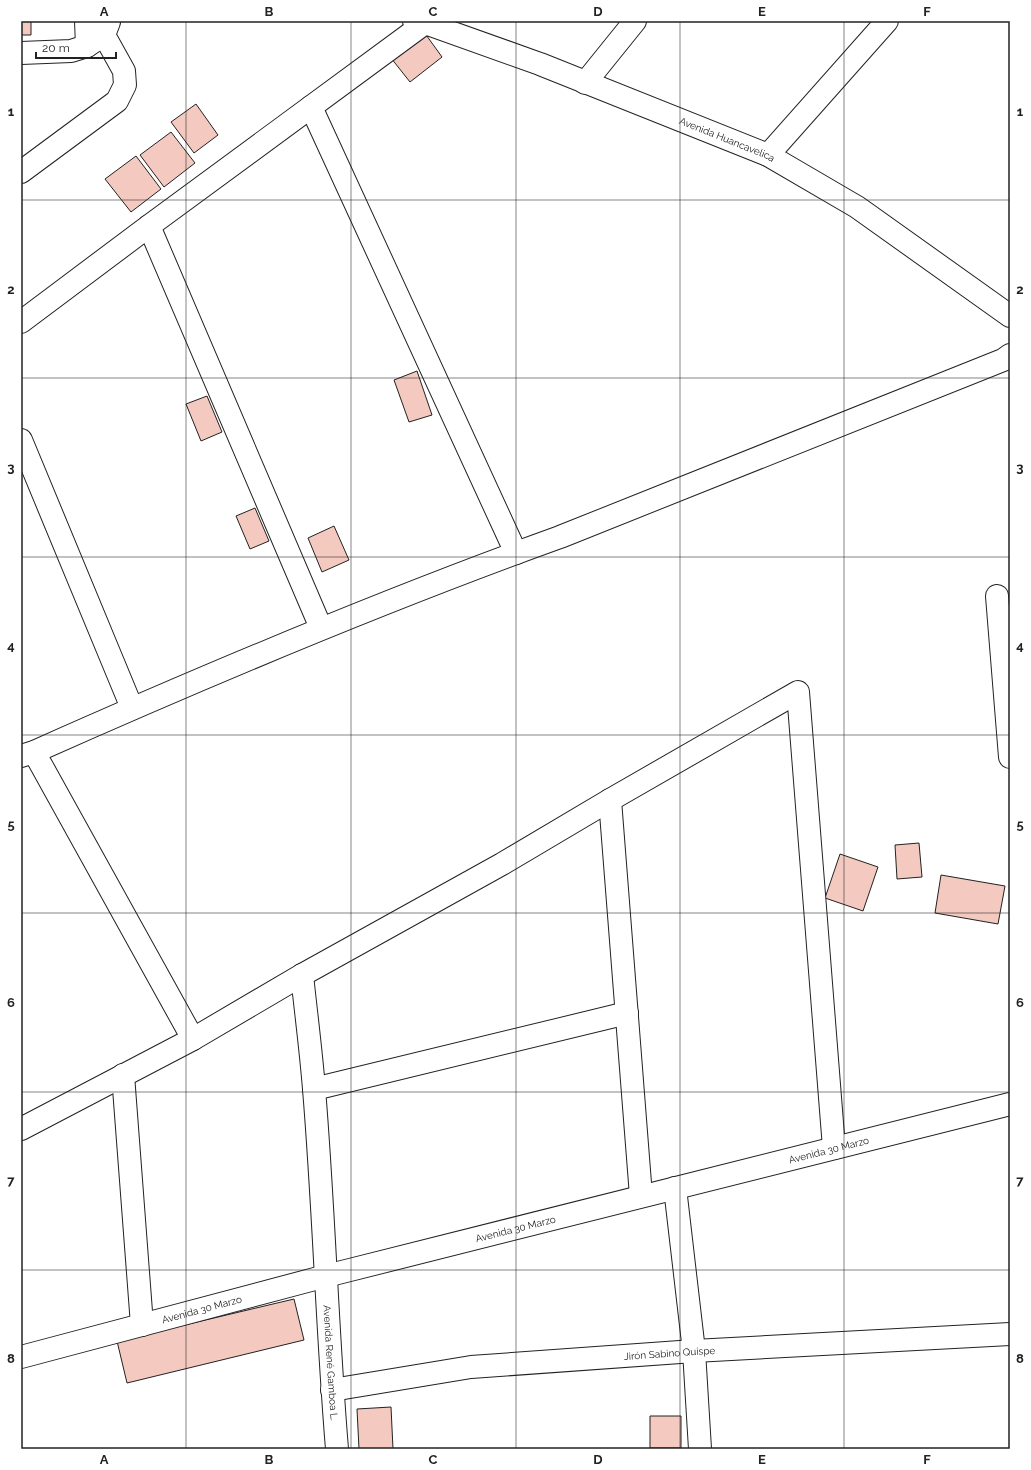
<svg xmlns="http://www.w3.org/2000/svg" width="1031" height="1470" font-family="Raleway,sans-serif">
<rect width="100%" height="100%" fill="#fff"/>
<!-- building -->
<path fill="#f3c9c0" stroke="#222" d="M21,21H31V35H21Z
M424,32L442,57L410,82L391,58Z
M196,104L218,135L194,153L171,122Z
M171,132L195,163L164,187L140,155Z
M136,156L161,189L131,212L105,179Z
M417,371L432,415L409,422L394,380Z
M207,396L222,432L201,441L186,404Z
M255,508L269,541L250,549L236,516Z
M334,526L349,560L322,572L308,538Z
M919,843L922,877L897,879L895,845Z
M840,854L878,867L863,911L825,898Z
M941,875L1005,886L998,924L935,913Z
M294,1299L304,1340L127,1383L117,1341Z
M391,1407L393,1449H359L357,1409Z
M650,1416H681V1448H650Z"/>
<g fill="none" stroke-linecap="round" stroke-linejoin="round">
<defs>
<g id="minor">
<path d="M86,21L87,46"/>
<path id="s1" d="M414,21L425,23L540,64L768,155L857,207L1010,316"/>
<path d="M21,53L71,51L87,46L104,35L109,22"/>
<path d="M585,83L635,21"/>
<path d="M311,107L516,553"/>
<path d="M768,155L887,21"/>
<path d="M21,172L117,101L125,85L124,71L104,35"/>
<path d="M149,226L321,628"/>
<path d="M21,322L149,226L425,23"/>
<path d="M21,440L132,708"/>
<path d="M997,596L1010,757"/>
<path d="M34,752L193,1039"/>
<path d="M21,756L34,752C207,675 382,601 560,537L1003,360L1010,355"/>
<path d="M610,800L641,1196"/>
<path id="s2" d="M302,975C306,1013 311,1051 314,1089C324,1209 327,1329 337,1449"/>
<path d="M123,1075L142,1325"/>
<path d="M314,1089L627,1013"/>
<path d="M21,1129L193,1039L302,975L502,864L610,800L798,692L834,1148"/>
<path d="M675,1188L694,1351L700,1449"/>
<path id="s3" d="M21,1357L326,1276L1010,1104"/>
<path id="s4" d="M332,1390L471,1367L694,1351L1010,1334"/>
</g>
</defs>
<!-- minor casing -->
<use href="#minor" stroke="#222" stroke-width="24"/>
<!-- minor -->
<use href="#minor" stroke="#fff" stroke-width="22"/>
</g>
<!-- grid -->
<path fill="none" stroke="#222" stroke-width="1" stroke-opacity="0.55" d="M186,21V1449M351,21V1449M516,21V1449M680,21V1449M844,21V1449M21,200H1010M21,378H1010M21,557H1010M21,735H1010M21,913H1010M21,1092H1010M21,1270H1010"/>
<g text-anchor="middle" stroke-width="3" stroke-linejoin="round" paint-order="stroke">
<!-- street labels -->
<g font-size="10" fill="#222" stroke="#fff">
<text dy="4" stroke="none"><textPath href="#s1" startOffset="335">Avenida Huancavelica</textPath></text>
<text dy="4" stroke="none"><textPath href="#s3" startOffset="834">Avenida 30 Marzo</textPath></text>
<text dy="4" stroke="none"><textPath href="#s3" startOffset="511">Avenida 30 Marzo</textPath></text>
<text dy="4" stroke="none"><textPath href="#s3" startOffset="187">Avenida 30 Marzo</textPath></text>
<text dy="4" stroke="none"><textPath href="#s4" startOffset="340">Jirón Sabino Quispe</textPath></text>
<text dy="4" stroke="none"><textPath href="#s2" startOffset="389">Avenida René Gamboa L.</textPath></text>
</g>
</g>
<!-- border -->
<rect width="1031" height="1470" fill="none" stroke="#ffffff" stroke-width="44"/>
<!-- scale -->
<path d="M36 52v6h80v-6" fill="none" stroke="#222222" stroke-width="2"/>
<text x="42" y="52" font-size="12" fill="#222222" stroke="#ffffff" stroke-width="3" paint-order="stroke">20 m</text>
<rect x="22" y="22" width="987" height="1426" fill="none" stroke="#222" stroke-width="1.5"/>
<g font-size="13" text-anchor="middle" font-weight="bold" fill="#222">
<text x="104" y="16">A</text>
<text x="269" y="16">B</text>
<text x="433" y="16">C</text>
<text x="598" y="16">D</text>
<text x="762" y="16">E</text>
<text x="927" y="16">F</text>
<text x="11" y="116">1</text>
<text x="1020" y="116">1</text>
<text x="11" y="294">2</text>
<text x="1020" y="294">2</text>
<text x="11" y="472">3</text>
<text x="1020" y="472">3</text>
<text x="11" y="650">4</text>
<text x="1020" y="650">4</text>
<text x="11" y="829">5</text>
<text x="1020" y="829">5</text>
<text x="11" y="1007">6</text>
<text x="1020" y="1007">6</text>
<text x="11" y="1185">7</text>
<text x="1020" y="1185">7</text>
<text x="11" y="1363">8</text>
<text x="1020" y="1363">8</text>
<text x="104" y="1464">A</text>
<text x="269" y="1464">B</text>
<text x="433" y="1464">C</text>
<text x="598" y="1464">D</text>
<text x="762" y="1464">E</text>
<text x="927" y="1464">F</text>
</g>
</svg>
